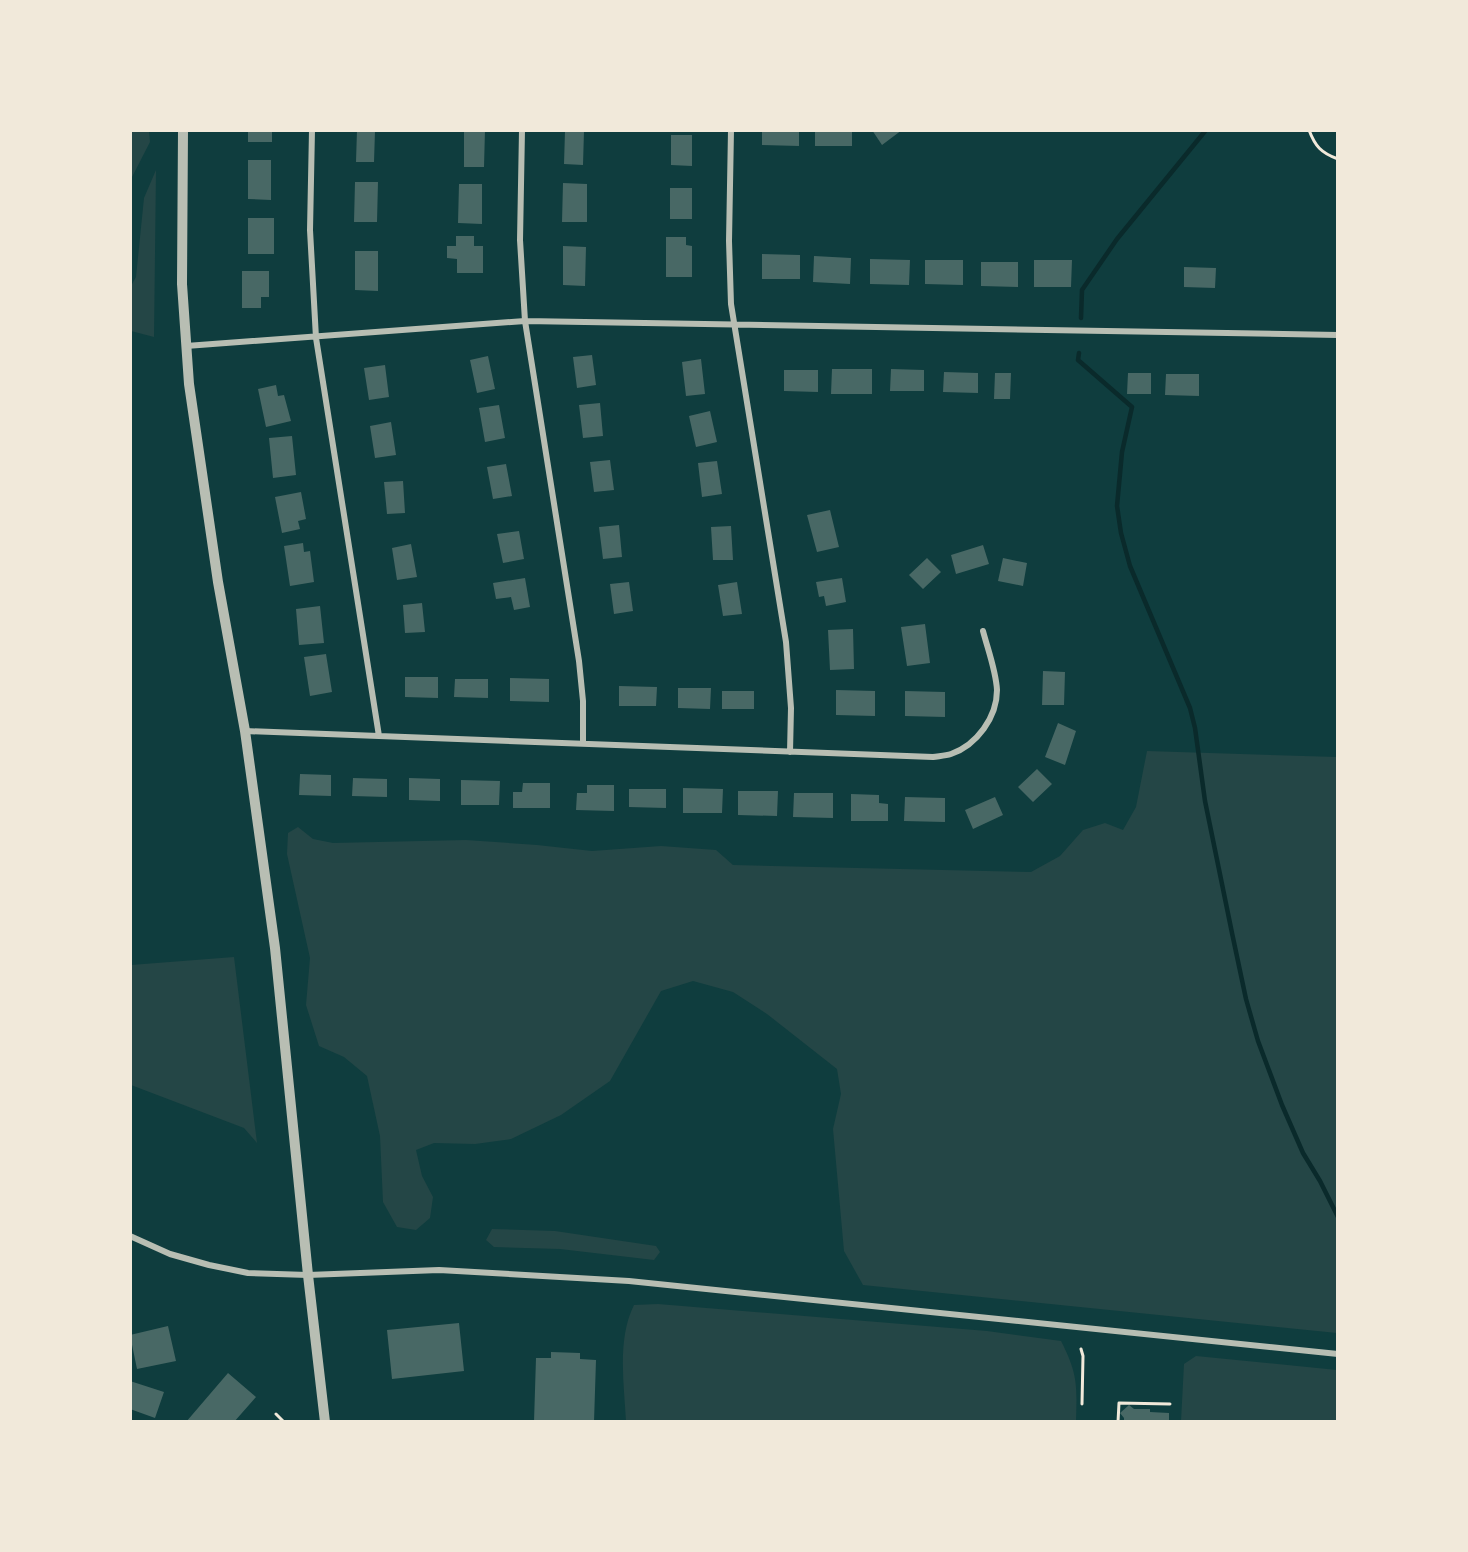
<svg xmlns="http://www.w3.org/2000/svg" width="1468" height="1552" font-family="'PT Serif',serif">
<rect width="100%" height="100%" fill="#0f3d3e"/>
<!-- green -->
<path fill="#244646" d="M131,130L149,131L150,142L131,179Z
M156,170L154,337L131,331V286L136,277L144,198Z
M1147,751L1337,757V1333L863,1285L844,1251L833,1129L841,1094L837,1069L767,1014L733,992L693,981L661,991L610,1081L561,1115L511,1139L475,1144L434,1143L416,1150L422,1176L433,1197L430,1218L416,1230L397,1227L383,1202L380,1136L367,1076L344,1057L319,1046L306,1005L310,958L287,854L288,833L298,827L313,839L333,843L466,840L537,845L592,851L661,846L716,850L733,865L1031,872L1060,856L1083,830L1105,823L1123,830L1136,807Z
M234,957L257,1143L244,1128L131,1085V965Z
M492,1229L555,1231L656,1246L660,1252L654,1260L560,1249L494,1247L486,1240Z
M658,1304L987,1331L1061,1341C1078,1374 1077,1386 1076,1421H626C624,1384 617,1339 634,1305Z
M1196,1356L1337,1370V1421H1181L1184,1364Z"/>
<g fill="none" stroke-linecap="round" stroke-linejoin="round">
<!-- stream -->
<path stroke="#0a2a2b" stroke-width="4.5" d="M1081,318L1082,290L1117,239L1206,130
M1079,353L1078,360L1132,407L1122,452L1117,506L1121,533L1130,566L1190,708L1195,728L1205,801L1232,933L1246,999L1258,1041L1282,1105L1303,1153L1320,1181L1338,1217"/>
</g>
<!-- building -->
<path fill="#486865" d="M248,130H272V142H248Z
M357,130L375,131L374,162H356Z
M464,130H485L484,167H464Z
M762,130H799V146L762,145Z
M815,130H852V146H815Z
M872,130H902L882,145Z
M565,131H584L583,165L564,164Z
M671,135H692V166L671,165Z
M248,160H271V200L248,199Z
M355,182H378L377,222H354Z
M563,183L587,184V222H562Z
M459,184H482V224L458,223Z
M670,188H692V219H670Z
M248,218H274V254H248Z
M456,236H474V246H483V273H457V259L447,258V246H456Z
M666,237H686V245L692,246V277H666Z
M563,246L586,247L585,286L563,285Z
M355,251H378V291L355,290Z
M762,254L800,255V279H762Z
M814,256L851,258L850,284L813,282Z
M870,259L910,260L909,285L870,284Z
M925,260H963V285L925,284Z
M1034,260H1072L1071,287H1034Z
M981,262H1018V287L981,286Z
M1184,267L1216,268L1215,288L1184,287Z
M242,271H269V297H261V308H242Z
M592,355L596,385L577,388L573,357Z
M488,356L495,389L477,393L470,360Z
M701,359L705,394L686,396L682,362Z
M385,365L389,397L369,400L364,368Z
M832,369H872V394H831Z
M891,369L924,370V391H890Z
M784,370H818V392L784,391Z
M944,372L978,373V393L943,392Z
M995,373H1011L1010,399H994Z
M1128,373H1151V394H1127Z
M1166,374H1199V396L1165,395Z
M276,385L278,396L284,395L291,421L266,427L258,389Z
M600,403L603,436L583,438L579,405Z
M499,405L505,438L485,442L479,408Z
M710,411L717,442L696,447L689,416Z
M391,422L396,455L375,458L370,426Z
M292,436L296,475L273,478L269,438Z
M610,460L614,490L594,492L590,462Z
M717,461L722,494L702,497L698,463Z
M506,464L512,496L493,499L487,467Z
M403,481L405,513L387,514L384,482Z
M301,492L306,519L298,521L300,529L282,533L275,497Z
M830,510L839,547L817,552L807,515Z
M619,525L622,557L603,559L599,527Z
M731,526L733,560H713L711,527Z
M519,531L524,559L503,563L497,534Z
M303,543L304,552L310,551L314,582L290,586L284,546Z
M411,544L417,577L397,580L392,548Z
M983,545L989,564L956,574L951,555Z
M927,558L941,572L923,589L909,575Z
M1003,558L1027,563L1023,586L998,581Z
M525,578L530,607L514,610L511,597L496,599L493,583Z
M842,578L846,602L826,606L824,596L819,597L816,582Z
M629,582L633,611L614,614L610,584Z
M737,582L742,614L723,616L718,585Z
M422,603L425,632L405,633L403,605Z
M320,606L324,643L299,645L296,609Z
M925,624L930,663L907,666L901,627Z
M853,629L854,669L830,670L828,630Z
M326,654L332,692L310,696L304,657Z
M1043,671L1065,672L1064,705H1042Z
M405,677H438V698L405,697Z
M510,678L549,679V702L510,701Z
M455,679H488V698L454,697Z
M619,686L657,687L656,706H619Z
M678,688H711L710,709L678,708Z
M836,690L875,691V716L836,715Z
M722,691H754V709H722Z
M905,691L945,692V717L905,716Z
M1058,723L1076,731L1065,765L1045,757Z
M1037,769L1052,784L1033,802L1018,787Z
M300,774L331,775V796L299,795Z
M353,778L387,779V797L352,796Z
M409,778L440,779V801L409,800Z
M461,780L500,781L499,805H461Z
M523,783H550V808H513V792H522Z
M587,785H614V811L576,810L577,793H587Z
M683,788L723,789L722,813H683Z
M629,789H666V808L629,807Z
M738,791H778L777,816L738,815Z
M794,793H833V818L793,817Z
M851,794L879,795V803L888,804V821H851Z
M905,797L945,798V822L904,821Z
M995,797L1003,815L973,829L965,810Z
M459,1323L464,1371L392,1379L387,1330Z
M168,1326L176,1361L137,1369L130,1335Z
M551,1352L580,1353V1359L596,1360L594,1422H534L536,1358H551Z
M228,1373L256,1397L234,1422H186Z
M130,1381L164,1392L155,1418L130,1409Z
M1129,1405L1134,1409H1150V1412L1169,1413V1422H1124V1418L1120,1413Z"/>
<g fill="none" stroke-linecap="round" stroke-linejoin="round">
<!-- path -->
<path stroke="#f1e9da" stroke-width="3" d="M1309,130C1315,146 1321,153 1338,159
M1081,1349L1083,1356L1082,1404
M276,1414L284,1422
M1118,1422L1119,1403L1170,1404"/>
<!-- minor -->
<path stroke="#b8beb3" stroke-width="6" d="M312,130L310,230L316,338L379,736
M522,130L520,240L525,321L579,661L583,701V743
M731,130L729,241L731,304L786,642L791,708L790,752
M186,346L525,321L1338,335
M245,731L933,757C938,756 945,756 951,754C977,745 997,717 997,690C996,671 988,650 983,631
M130,1236L170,1254L209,1265L248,1273L308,1275L439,1270L629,1281L1338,1354"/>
<!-- tertiary -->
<path stroke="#b8beb3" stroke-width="10" d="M183,130L182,284L189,384L218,582L245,731L275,948L308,1275L325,1422"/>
</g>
<!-- border -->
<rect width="1468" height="1552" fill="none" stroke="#f1e9da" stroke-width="264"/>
</svg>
